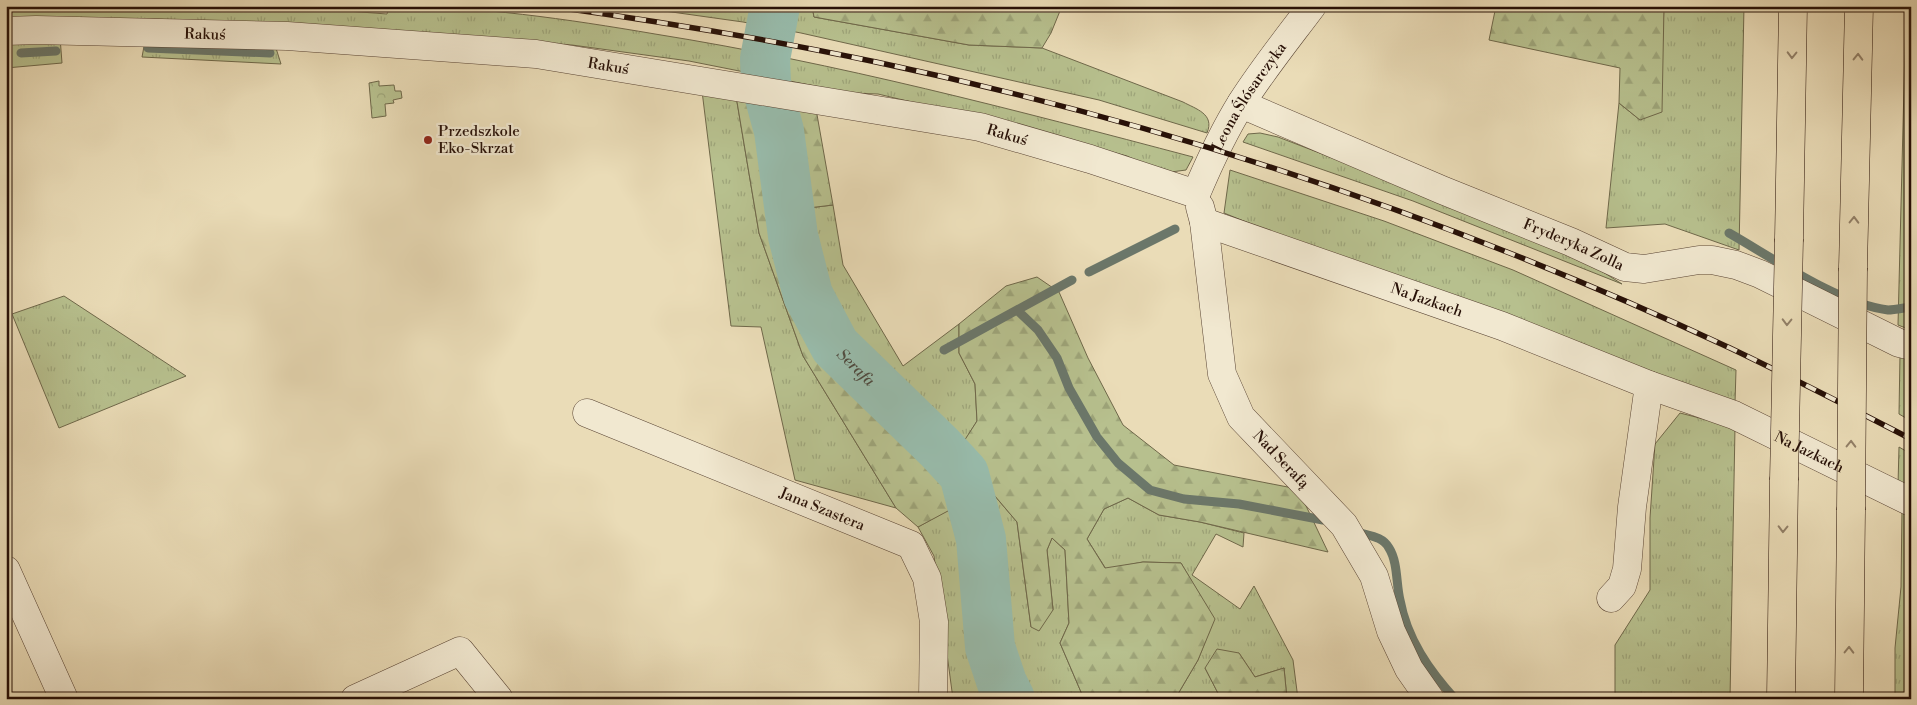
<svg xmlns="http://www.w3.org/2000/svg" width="1917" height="705" font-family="'Libre Bodoni',serif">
<defs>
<pattern id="grass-tufts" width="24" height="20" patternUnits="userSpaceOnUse" patternTransform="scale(1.25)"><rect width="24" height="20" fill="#b7c08e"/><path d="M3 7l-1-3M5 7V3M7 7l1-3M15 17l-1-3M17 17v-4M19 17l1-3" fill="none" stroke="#9da479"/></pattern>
<pattern id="forest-firs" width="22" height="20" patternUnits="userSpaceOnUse" patternTransform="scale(1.25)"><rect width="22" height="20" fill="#b7c08e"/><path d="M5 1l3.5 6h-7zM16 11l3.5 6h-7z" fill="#9da479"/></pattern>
<pattern id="park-crowns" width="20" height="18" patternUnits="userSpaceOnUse" patternTransform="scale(1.25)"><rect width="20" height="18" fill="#b7c08e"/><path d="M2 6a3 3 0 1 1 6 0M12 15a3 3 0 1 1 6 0" fill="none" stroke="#9da479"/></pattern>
</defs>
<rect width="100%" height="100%" fill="#eadcb7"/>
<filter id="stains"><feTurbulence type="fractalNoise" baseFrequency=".004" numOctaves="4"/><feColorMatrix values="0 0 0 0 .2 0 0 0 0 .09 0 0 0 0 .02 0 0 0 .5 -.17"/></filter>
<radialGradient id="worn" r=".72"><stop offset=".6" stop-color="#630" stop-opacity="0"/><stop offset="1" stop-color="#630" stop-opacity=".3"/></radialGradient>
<!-- grass -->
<path fill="url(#grass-tufts)" stroke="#6f684a" d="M6,6H281L387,14L389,6C478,6 567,19 655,34C837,63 1015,110 1193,157L1186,170L1171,172L1153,169L1127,156L1029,130L878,94L850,93L689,61L572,45L155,19L6,18Z
M629,6H812L814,17L969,45L1042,48L1183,102C1196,109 1215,114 1207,133L1099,100L801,33L743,22Z
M1664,6H1744L1739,250L1665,224L1606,228L1619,103L1640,120L1662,55Z
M1906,6H1911V330L1898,325Z
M60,37L62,63L6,68V41Z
M145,41L275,45L281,64L142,57Z
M702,91L736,96L759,233L803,356L896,508L795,480L761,327L731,326Z
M1260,133L1278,137L1434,197L1592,265L1622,284L1413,201L1243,142L1248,134Z
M1230,170L1384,221L1513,270L1736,370L1735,403L1384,278L1224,213Z
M833,205L843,265L903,366L959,324V353L975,384L977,421L957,453L875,358L836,321L814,253L808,208Z
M64,296L186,376L59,428L12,314Z
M1900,354L1911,358V421L1899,414Z
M1680,413L1735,427L1730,699H1615V645L1650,590V518L1655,444Z
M1899,447L1911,454V492L1898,485Z
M988,488L1017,522L1031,627L1053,610L1047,550L1052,538L1065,550L1069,623L1060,643L1084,699H953L934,556L918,527Z
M1128,498L1159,515L1200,522L1244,533L1243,547L1216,534L1192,575L1240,609L1254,586L1293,660L1298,699H1287L1284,668L1255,677L1239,653L1205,668L1221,699H1175L1198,660L1214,619L1181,563L1143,562L1106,569L1087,539L1104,509Z
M1902,508L1911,513V699H1895V648L1901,587Z"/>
<!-- forest -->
<path fill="url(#forest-firs)" stroke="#6f684a" d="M812,6H1062L1051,33L1042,48L969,45L814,17Z
M1496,6H1664L1662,112L1640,120L1619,103L1620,68L1489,40Z
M736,96L816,109L833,205L808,208L814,253L836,321L875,358L957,452L977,421L975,384L959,353V324L1006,286L1037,277L1059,292L1088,358L1123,425L1174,465L1298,489L1328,552L1200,522L1159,515L1128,498L1104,509L1087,539L1105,568L1143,562L1181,563L1215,619L1198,660L1175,699H1084L1060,643L1069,623L1065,550L1052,538L1047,550L1053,610L1039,631L1031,627L1017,522L989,489L918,527L896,508L803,356L759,233Z
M1217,649L1239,653L1255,677L1284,668L1287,699H1221L1205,668Z"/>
<!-- park -->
<path fill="url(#park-crowns)" stroke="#6f684a" d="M379,81V86L394,85L395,91H401L402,98L393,100L394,103L385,104L386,116L372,118L369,83Z"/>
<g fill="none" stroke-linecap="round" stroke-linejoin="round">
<!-- stream -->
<path stroke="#6b776a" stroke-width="9" d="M148,48L270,53
M21,53L56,51
M1729,233C1773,258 1839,304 1888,310C1895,310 1903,308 1911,307
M1089,272L1175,229
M1017,310L1072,280
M944,350L1017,310L1038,330L1057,358L1069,388L1097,437L1118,463L1150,490L1184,499L1239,504L1323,520
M878,390L897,379
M1360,533C1371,536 1383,537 1389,548C1398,562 1396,584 1400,600C1407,639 1429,670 1455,699"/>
<!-- river -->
<path stroke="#98bcac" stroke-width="50" id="s1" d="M775,6L765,59L766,83L779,131L793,236L808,295L835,346L940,448L964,474L981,539L990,647L1002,683L1010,699"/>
<defs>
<g id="minor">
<path id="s2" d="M6,31L36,30L287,36L536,54L980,127L1090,159L1196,194"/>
<path id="s3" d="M1241,104L1442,190L1571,242L1625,267L1644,269L1699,260H1712L1736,265L1760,274L1899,343L1911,346"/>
<path id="s4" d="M1196,194C1209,163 1224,131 1242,102C1263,69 1288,38 1312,6"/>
<path id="s5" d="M1200,207L1204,222L1222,374L1241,417L1344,525L1374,576L1391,631L1409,669L1430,699"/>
<path id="s6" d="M1204,222L1502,326L1649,385L1734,415L1911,502"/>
<path id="s7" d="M587,413L911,545L927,578L934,622L933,699"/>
<path d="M6,570L64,699"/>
<path d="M1611,598L1622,586L1627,569L1632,507L1649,385"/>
<path d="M355,699L460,651L499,699"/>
</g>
<path id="motorway" d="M1789,239L1793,6
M1853,268L1859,6
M1781,699L1784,480
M1849,699L1851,510"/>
</defs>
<!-- minor casing -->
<use href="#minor" stroke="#584333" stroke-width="29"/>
<!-- motorway casing -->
<use href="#motorway" stroke="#271007" stroke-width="29"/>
<!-- minor -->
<use href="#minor" stroke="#f1e8d0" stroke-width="28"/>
<!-- motorway -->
<use href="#motorway" stroke="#eadcb7" stroke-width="28"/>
<defs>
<path id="rail" d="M548,6C658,21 767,39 876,62C1170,124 1458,221 1730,348C1791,377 1851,408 1911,439"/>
</defs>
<!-- rail casing -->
<use href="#rail" stroke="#271007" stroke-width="5.5"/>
<!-- rail -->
<use href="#rail" stroke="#f1e8d0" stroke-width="4" stroke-dasharray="11" stroke-linecap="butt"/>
<defs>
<path id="motorway-bridge" d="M1784,480L1789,239
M1851,510L1853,268"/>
</defs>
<!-- motorway-bridge casing -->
<use href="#motorway-bridge" stroke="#271007" stroke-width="29" stroke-linecap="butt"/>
<!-- motorway-bridge -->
<use href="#motorway-bridge" stroke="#eadcb7" stroke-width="28"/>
</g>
<!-- one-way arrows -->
<defs><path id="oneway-chevron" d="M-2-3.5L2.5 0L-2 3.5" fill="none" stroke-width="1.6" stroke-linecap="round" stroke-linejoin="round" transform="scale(1.25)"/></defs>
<g stroke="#928068">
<use href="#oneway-chevron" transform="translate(1792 55) rotate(91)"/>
<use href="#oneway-chevron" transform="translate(1858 57) rotate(-89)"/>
<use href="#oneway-chevron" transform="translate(1854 220) rotate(-89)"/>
<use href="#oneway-chevron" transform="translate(1787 322) rotate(91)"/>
<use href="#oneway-chevron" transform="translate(1851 444) rotate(-89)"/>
<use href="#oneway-chevron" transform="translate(1783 529) rotate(91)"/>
<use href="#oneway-chevron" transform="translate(1849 650) rotate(-89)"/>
</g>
<!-- markers -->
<circle fill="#8f2418" stroke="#f1e8d0" stroke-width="2" cx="428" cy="140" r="5"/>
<g text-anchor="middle" stroke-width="4.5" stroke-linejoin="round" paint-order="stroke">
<!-- street labels -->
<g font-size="15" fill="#271007" stroke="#f1e8d0">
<text dy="5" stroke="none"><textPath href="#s2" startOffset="199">Rakuś</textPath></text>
<text dy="5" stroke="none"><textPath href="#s2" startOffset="604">Rakuś</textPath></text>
<text dy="5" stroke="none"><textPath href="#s4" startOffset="111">Leona Ślósarczyka</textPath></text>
<text dy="5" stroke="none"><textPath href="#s2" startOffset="1009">Rakuś</textPath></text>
<text dy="5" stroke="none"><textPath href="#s3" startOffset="361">Fryderyka Zolla</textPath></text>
<text dy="5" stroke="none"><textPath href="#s6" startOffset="236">Na Jazkach</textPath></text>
<text dy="5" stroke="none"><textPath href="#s6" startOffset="648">Na Jazkach</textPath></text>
<text dy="5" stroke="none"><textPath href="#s5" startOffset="274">Nad Serafą</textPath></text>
<text dy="5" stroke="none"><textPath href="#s7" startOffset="254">Jana Szastera</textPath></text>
</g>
<!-- poi labels -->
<g font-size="15" fill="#271007" stroke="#f1e8d0" text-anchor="start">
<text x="438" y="136">Przedszkole<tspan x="438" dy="17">Eko-Skrzat</tspan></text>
</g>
<!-- water labels -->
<g font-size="16" font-style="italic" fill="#4f4c41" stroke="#f1e8d0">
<text dy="6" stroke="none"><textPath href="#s1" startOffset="382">Serafa</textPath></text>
</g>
</g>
<!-- margin -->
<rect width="1917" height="705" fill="none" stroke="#eadcb7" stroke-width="25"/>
<rect x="8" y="8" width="1902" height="690" fill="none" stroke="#271007" stroke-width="2.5"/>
<rect x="12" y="12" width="1892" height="680" fill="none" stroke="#271007"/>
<rect width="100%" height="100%" filter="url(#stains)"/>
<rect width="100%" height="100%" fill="url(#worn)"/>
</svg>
